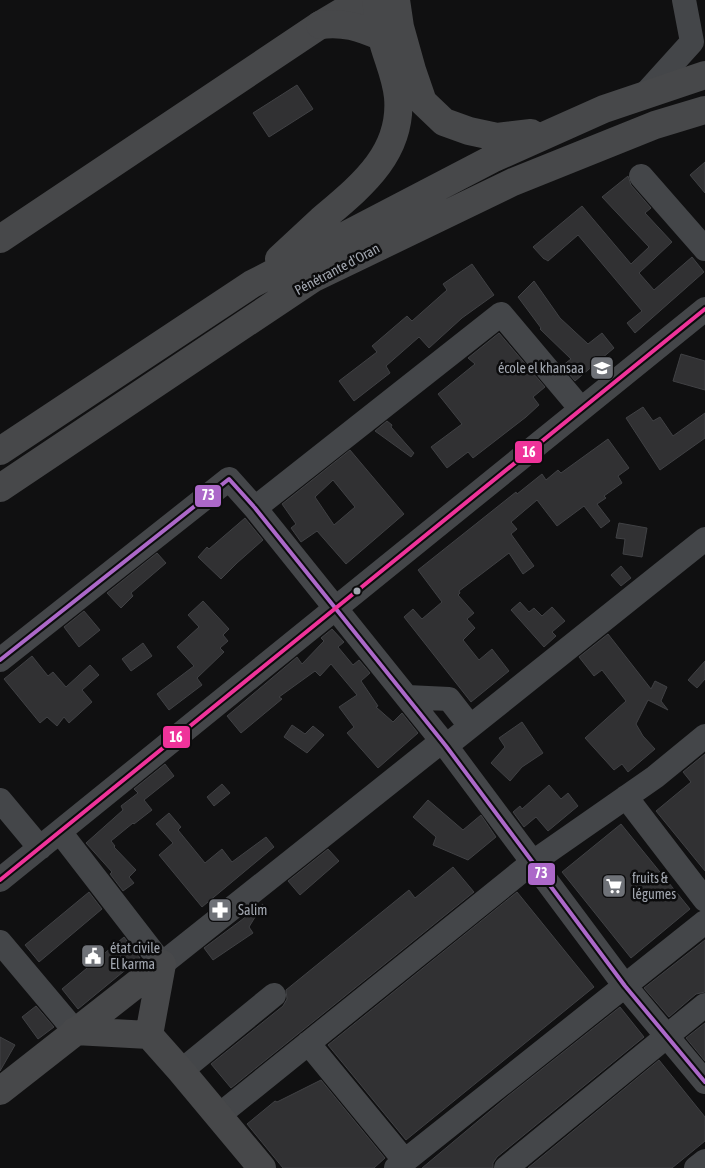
<svg xmlns="http://www.w3.org/2000/svg" width="705" height="1168" font-family="'Asap Condensed',sans-serif">
<rect width="100%" height="100%" fill="#101011"/>
<!-- building -->
<path fill="#313133" stroke="#404144" fill-rule="evenodd" d="M297,85L313,109L269,137L253,113Z
M705,162V193L690,175Z
M628,176L631,185L651,208L645,213L672,242L639,273L654,290L692,257L704,272L635,333L627,323L642,311L578,235L548,261L545,259H544L533,247L582,206L631,264L649,247L602,197Z
M472,264L494,295L462,318L429,348L419,337L386,366L390,373L354,401L339,381L377,352L372,346L407,316L412,321L447,290L443,284Z
M534,281L560,318L588,344L602,333L614,348L575,381L562,366L571,359L540,329L541,328L518,297Z
M499,333L545,387L533,397L539,405L526,417L473,458L468,452L447,468L431,447L462,424L438,394L475,364L468,358Z
M681,354L705,361V390L673,381Z
M643,407L653,421L660,417L673,436L705,413V438L660,470L626,418Z
M387,421L392,425L391,427L414,453L411,457L375,431Z
M608,439L629,468L618,476L622,483L604,496L606,498L597,504L610,521L601,528L584,506L557,526L537,500L511,522L517,529L511,534L534,566L523,574L509,553L459,591L460,593L458,595L474,613L467,619L475,628L463,640L479,660L492,649L509,671L471,702L404,617L413,609L422,619L442,602L418,570L516,492L517,494L542,474L546,480L558,470L561,473Z
M350,450L404,514L346,564L317,531L301,542L291,528L296,524L282,504ZM333,480L355,507L334,525L315,497Z
M245,518L263,540L237,563L221,579L198,557L207,547L209,549Z
M619,523L647,528L642,557L623,554L625,539L616,538Z
M157,553L166,563L131,593L133,596L121,608L107,593Z
M621,566L631,578L621,586L611,575Z
M203,601L229,629L223,635L228,641L220,648L224,652L197,678L202,685L169,710L157,694L194,666L177,647L199,627L188,615Z
M520,602L529,612L534,608L542,616L552,607L565,621L552,632L556,636L544,647L511,610Z
M84,611L100,630L79,647L64,627Z
M332,629L344,642L338,647L353,665L359,660L370,673L361,681L378,706L376,707L393,722L402,713L418,733L378,768L347,733L354,727L339,707L357,695L331,664L320,676L315,671L279,697L282,699L241,733L227,716L297,657L302,664L324,641L321,638Z
M608,634L651,689L655,681L667,687L661,701L668,710L648,700L636,724L643,736L655,749L628,772L622,764L614,770L585,738L626,701L602,670L594,676L579,657Z
M143,643L152,656L131,671L122,659Z
M32,656L48,676L53,672L66,687L90,665L99,675L82,690L92,702L69,723L64,717L57,726L47,717L40,723L4,679Z
M705,661V679L697,688L688,680Z
M522,722L543,753L522,767L510,781L491,763L505,747L499,738Z
M292,725L305,734L313,726L324,735L307,753L284,737Z
M705,754V871L656,811L691,782L683,772Z
M165,764L174,776L144,800L152,810L134,824L133,823L111,841L115,846L114,847L136,870L129,877L134,883L123,891L110,874L112,872L86,843L123,810L121,806L138,793L134,789Z
M222,784L230,793L214,806L207,797Z
M549,785L561,799L568,793L578,806L548,831L536,817L524,827L513,812L520,806L522,809Z
M428,800L463,830L481,815L496,837L468,860L433,845L436,837L413,817Z
M169,813L181,827L178,830L205,863L222,849L232,862L266,837L274,847L202,907L159,855L173,843L156,824Z
M621,824L690,909L631,958L562,872Z
M328,849L339,861L300,895L288,881Z
M453,867L474,892L231,1088L211,1064L283,1006L287,999L286,990L409,890L415,898Z
M89,892L102,909L39,962L25,945Z
M517,892L594,987L406,1140L328,1045Z
M263,904L249,927L253,933L213,960L204,948Z
M124,937L140,958L78,1009L62,989Z
M705,940V992L696,994L669,1017L644,988Z
M36,1006L54,1027L38,1039L22,1017Z
M620,1007L644,1037L497,1157L493,1163V1168H422L508,1096Z
M705,1023V1061L686,1038Z
M0,1037L15,1045L0,1071Z
M659,1060L705,1117V1141L672,1168H528Z
M321,1080L385,1158L374,1168H283L247,1124L275,1101L277,1102Z"/>
<g fill="none" stroke-linecap="round" stroke-linejoin="round">
<!-- minor -->
<path stroke="#444649" stroke-width="24" d="M645,94L692,42L684,0
M641,176L705,249
M255,508L501,314L581,409
M0,660L229,479L255,508L446,746L625,986L705,1082
M407,697L449,699L470,726
M446,746L705,539
M626,797L705,900
M0,800L40,848
M60,832L162,964L442,741
M0,880L705,309
M0,942L75,1031
M308,1043L405,1161
M181,1071L274,995
M218,1116L533,862L655,777L705,736
M396,1168L705,922
M506,1168L705,1005
M696,1168L705,1161"/>
<!-- major -->
<path stroke="#47484a" stroke-width="28" d="M0,239L320,25L362,0
M75,1031L149,1035L181,1071L262,1168
M149,1035L162,964
M0,1091L162,964"/>
<!-- highway -->
<path stroke="#47484a" stroke-width="28" d="M396,0L400,27L412,70L423,102L444,122L469,131L497,137L531,133
M320,25C344,22 359,27 382,37
M279,259C293,246 307,233 321,220C360,187 403,154 398,97C396,76 387,58 382,38C379,26 378,12 376,0
M0,451L252,284L492,159L604,109L705,75
M0,488L312,279L513,182L655,125L705,110"/>
<defs>
<path id="bus-1" d="M0,660L229,479L255,508L446,746L625,986L705,1082"/>
<path id="bus-2" d="M0,880L705,309"/>
</defs>
<!-- bus-1 casing -->
<use href="#bus-1" stroke="#0b0b0c" stroke-width="8"/>
<!-- bus-2 casing -->
<use href="#bus-2" stroke="#0b0b0c" stroke-width="8"/>
<!-- bus-1 -->
<use href="#bus-1" stroke="#ac68c9" stroke-width="4"/>
<!-- bus-2 -->
<use href="#bus-2" stroke="#ef339a" stroke-width="4"/>
</g>
<!-- icons -->
<defs>
<symbol id="school-square" viewBox="-11 -11 22 22"><rect x="-9" y="-9" width="18" height="18" rx="4" fill="#6f7278" stroke="#0b0b0c"/><path d="M0-5L7-2L0 1L-7-2ZM-4 1L0 2.5L4 1V4Q0 6-4 4Z" fill="#fff"/></symbol>
<symbol id="supermarket-square" viewBox="-11 -11 22 22"><rect x="-9" y="-9" width="18" height="18" rx="4" fill="#6f7278" stroke="#0b0b0c"/><path d="M-6-5.5h2.5l.6 2H6L4.5 2H-2.5L-4.4-4H-6ZM-1.5 3.2a1.3 1.3 0 1 0 .1 0ZM3 3.2a1.3 1.3 0 1 0 .1 0Z" fill="#fff"/></symbol>
<symbol id="pharmacy-square" viewBox="-11 -11 22 22"><rect x="-9" y="-9" width="18" height="18" rx="4" fill="#6f7278" stroke="#0b0b0c"/><path d="M-2-6h4v4h4v4h-4v4h-4v-4h-4v-4h4Z" fill="#fff"/></symbol>
<symbol id="civic-square" viewBox="-11 -11 22 22"><rect x="-9" y="-9" width="18" height="18" rx="4" fill="#6f7278" stroke="#0b0b0c"/><path d="M-.6-6.5H3V-4.5H.6V-3L4-1V1h2V6H-6V1h2V-1L-.6-3ZM-1.2 2.5V6h2.4V2.5Z" fill="#fff"/></symbol>
</defs>
<g fill-rule="evenodd">
<use href="#school-square" x="588" y="354" width="28" height="28"/>
<use href="#supermarket-square" x="600" y="872" width="28" height="28"/>
<use href="#pharmacy-square" x="206" y="896" width="28" height="28"/>
<use href="#civic-square" x="79" y="942" width="28" height="28"/>
</g>
<!-- markers -->
<circle fill="#a2a7b0" stroke="#0b0b0c" stroke-width="2" cx="357" cy="591" r="4.5"/>
<g text-anchor="middle" stroke-width="5" stroke-linejoin="round" paint-order="stroke">
<!-- street labels -->
<g font-size="14" fill="#a2a7b0" stroke="#0b0b0c">
<text transform="translate(337 269) rotate(-28)" y="5">Pénétrante d'Oran</text>
</g>
<!-- poi labels -->
<g font-size="14" fill="#a2a7b0" stroke="#0b0b0c" text-anchor="start">
<text x="584" y="373" text-anchor="end">école el khansaa</text>
<text x="632" y="883">fruits &amp;<tspan x="632" dy="16">légumes</tspan></text>
<text x="238" y="915">Salim</text>
<text x="110" y="953">état civile<tspan x="110" dy="16">El karma</tspan></text>
</g>
</g>
<g stroke="#0b0b0c" stroke-width="2">
<rect x="514" y="440" width="29" height="24" rx="5" fill="#ef339a"/>
<rect x="194" y="484" width="28" height="24" rx="5" fill="#ac68c9"/>
<rect x="162" y="725" width="29" height="24" rx="5" fill="#ef339a"/>
<rect x="527" y="862" width="29" height="24" rx="5" fill="#ac68c9"/>
</g>
<g font-size="14" text-anchor="middle" font-weight="bold" fill="#fff">
<text x="529" y="457">16</text>
<text x="208" y="500">73</text>
<text x="176" y="742">16</text>
<text x="541" y="878">73</text>
</g>
</svg>
